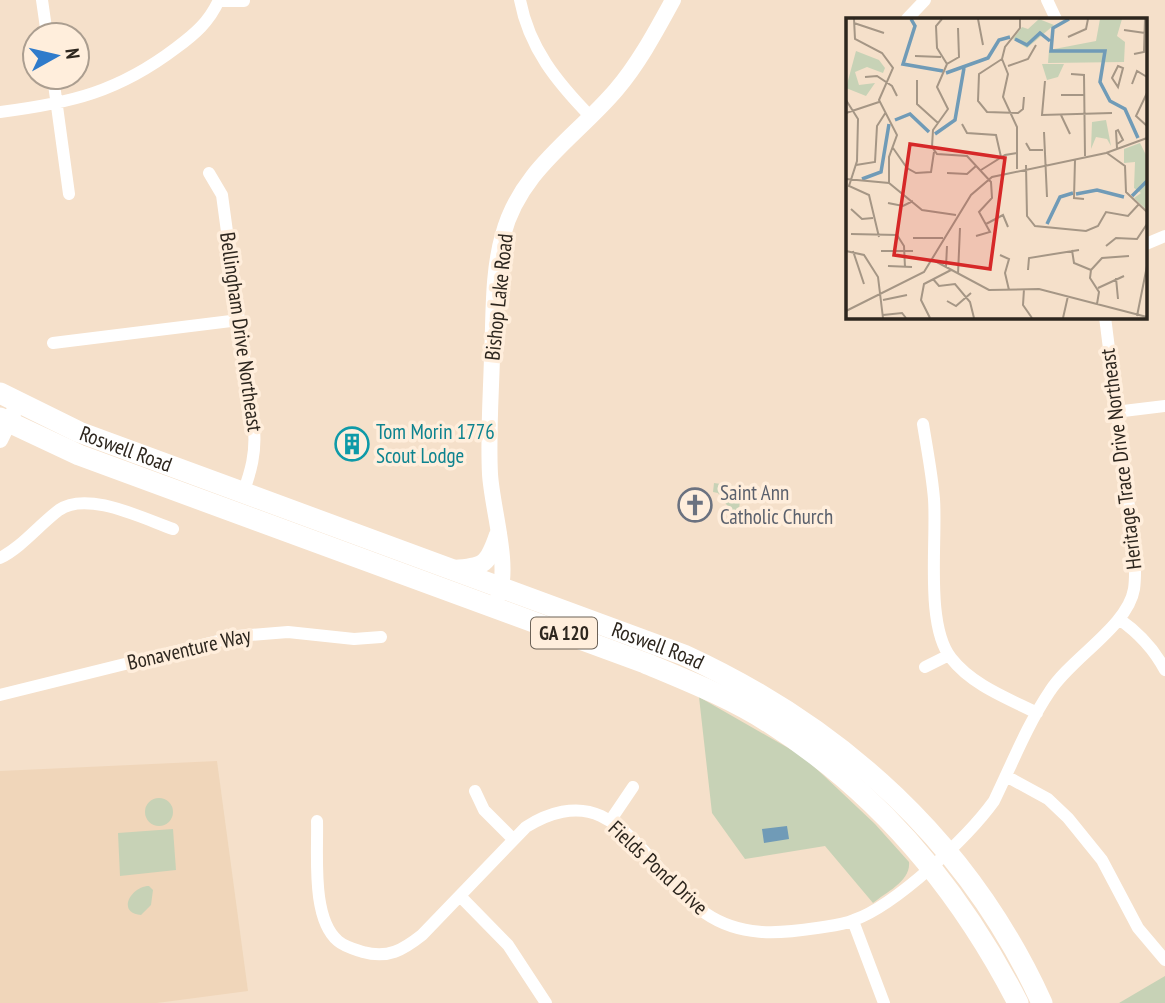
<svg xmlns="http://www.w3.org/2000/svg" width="1165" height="1003" font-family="'PT Sans Narrow',sans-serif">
<rect width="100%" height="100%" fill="#f5e0ca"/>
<!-- built -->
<path fill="#f0d6ba" d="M217,761L248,991L157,1003H0V771Z"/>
<!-- green -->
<path fill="#c7d2b6" d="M714,483L742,487L738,516L732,515V512L718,493L713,492Z
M699,697L804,757L875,824L909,862C911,881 886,892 873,903L825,846L745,859L712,813Z
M145 812a14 14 0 1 1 28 0a14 14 0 1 1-28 0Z
M173,829L176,870L120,876L118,833Z
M149,886L153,890L151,905L141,915C116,913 131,886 149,886Z
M1165,976V1003H1119Z"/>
<!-- water -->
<path fill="#709bb7" d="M787,826L789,839L764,843L762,829Z"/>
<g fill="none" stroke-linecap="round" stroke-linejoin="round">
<!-- street -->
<path stroke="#fff" stroke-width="12" d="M42,0L47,35
M520,0C529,48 557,82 590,116
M1047,0L1056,19
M219,1H244
M907,19L925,0
M53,77L69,194
M0,112C71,103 118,92 176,48C195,34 209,22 219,0
M209,173L222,195L254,430C256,453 251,471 243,493
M1146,244L1165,236
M53,343L239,320
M1115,412L1165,406
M923,424C927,449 932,474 934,499C937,542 925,625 951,658C972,685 1007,698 1037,713
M0,558C22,547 39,525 59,510C87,490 144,519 173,529
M1119,619C1139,633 1154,649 1165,670
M925,667L949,655
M0,695L238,636L288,632L354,639L381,637
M1006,776L1048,799L1068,818L1102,860L1138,928L1165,960
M475,791L484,810L513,839
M317,821C318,854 311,918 338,941C345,947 354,949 363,952C388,959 403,950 422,935L526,827C548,813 576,804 601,816C644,837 666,887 705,913C740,937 778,934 817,928C829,926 843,925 854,920C896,905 968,837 994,801C1012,764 1027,725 1050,691C1071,658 1128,626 1134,589C1136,575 1135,560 1134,546L1105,317
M610,821L633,787
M460,896L508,945L546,1003
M853,921L884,1003"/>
<!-- secondary -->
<path stroke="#fff" stroke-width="16" d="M0,440L18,403
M499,595C510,564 492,508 490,474C488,435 491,395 492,357C494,317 492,273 503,235C520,170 575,138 616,90C639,63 656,31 673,0"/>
<!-- primary -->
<path stroke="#fff" stroke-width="18" d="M454,569C485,567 488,564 498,535"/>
<!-- highway -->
<g stroke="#fff" stroke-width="21">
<path id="s1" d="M0,393L79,432L684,655C843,728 969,843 1042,1003"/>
<path d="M0,418L79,455L645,663C688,681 731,698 770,723C880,793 959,888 1018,1003"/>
</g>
</g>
<!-- icons -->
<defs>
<symbol id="building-ring" viewBox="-11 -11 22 22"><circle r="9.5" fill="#ffeedc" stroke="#0f9aa8" stroke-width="1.5"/><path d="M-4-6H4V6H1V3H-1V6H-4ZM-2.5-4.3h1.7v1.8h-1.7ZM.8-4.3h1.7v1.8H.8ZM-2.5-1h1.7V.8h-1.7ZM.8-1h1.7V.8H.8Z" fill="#0f9aa8"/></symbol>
<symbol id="church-ring" viewBox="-11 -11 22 22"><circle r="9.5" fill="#ffeedc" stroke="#6b7280" stroke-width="1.5"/><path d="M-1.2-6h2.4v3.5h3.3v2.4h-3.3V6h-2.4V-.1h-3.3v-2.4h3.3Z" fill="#6b7280"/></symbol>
</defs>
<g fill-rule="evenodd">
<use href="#building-ring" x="333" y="425" width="38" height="38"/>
<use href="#church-ring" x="676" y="486" width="38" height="38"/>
</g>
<g text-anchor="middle" stroke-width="7" stroke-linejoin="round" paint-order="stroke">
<!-- shield labels -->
<rect fill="#ffeedc" stroke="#6c6257" stroke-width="2" x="531" y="617.5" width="66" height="31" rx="5"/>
<g font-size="19" font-weight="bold" fill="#2d261e">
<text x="564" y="640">GA 120</text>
</g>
<!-- street labels -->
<g font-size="21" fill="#2d261e" stroke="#ffeedc">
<text transform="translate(499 297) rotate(-84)" y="7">Bishop Lake Road</text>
<text transform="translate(241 332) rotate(82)" y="7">Bellingham Drive Northeast</text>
<text dy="7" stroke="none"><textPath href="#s1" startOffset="138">Roswell Road</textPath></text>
<text transform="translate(1121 459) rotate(-97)" y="7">Heritage Trace Drive Northeast</text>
<text dy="7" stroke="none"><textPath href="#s1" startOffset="705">Roswell Road</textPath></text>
<text transform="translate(189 649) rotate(-13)" y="7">Bonaventure Way</text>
<text transform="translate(658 868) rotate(43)" y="7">Fields Pond Drive</text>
</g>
<!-- culture labels -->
<g font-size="21" fill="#0d838f" stroke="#ffeedc" text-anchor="start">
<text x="376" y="439">Tom Morin 1776<tspan x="376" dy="24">Scout Lodge</tspan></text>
</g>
<!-- worship labels -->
<g font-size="21" fill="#5b616d" stroke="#ffeedc" text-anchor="start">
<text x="720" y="500">Saint Ann<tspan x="720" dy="24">Catholic Church</tspan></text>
</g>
</g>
<!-- overview -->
<g transform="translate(846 18)">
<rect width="301" height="301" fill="#f5e0ca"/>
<path d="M193,1L208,7L181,30L167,21L176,9L182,11ZM254,1H276L271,18L279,24L278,44L202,45L203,32L250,23ZM10,33L33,42L39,50L37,55L21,49L9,54L13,67L29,65L20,78L0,70ZM196,46H218L212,59L201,62ZM260,102L265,128L261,121L250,119L245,131L246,104ZM294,125L301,139V192L288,180L295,175L288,170L289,144L278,145V131Z" fill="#c7d2b6"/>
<path fill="none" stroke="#709bb7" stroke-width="3.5" d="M65,1L69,8L57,46L97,53M223,1L207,10L205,33H259L254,64L264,83L279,91L292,120M169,21L181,27L194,15L204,23M100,55L142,40L153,22L164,19M49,102L64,96L83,114M89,116L109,102L118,50M16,161L35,154L43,106M230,176L251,172L278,179M286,178L301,163M201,206L214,179L227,175"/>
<path fill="none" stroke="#a59685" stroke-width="2" d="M8,1L9,21L36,35L47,50L33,82L51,117L43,139V165M96,1L90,8L91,30L101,46M132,1L137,27M174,1V10L159,29L156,41L133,56L132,83L141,94L172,95L177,91L178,79M8,5L38,15M112,10L113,39L101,46L91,69L102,91L87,112L86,129L91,136L121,138L145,164L146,180L133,194L144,214L130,218M278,12L299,15M222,19L240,11L242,1M288,36L298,34L299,1M69,38L95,39M156,41L162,56L157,79L171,109V151M162,48L182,41L190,27M272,48L277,50L272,69L266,60ZM225,56L238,57L239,138M19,59L31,58L46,68L51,78M71,62V86L92,105M199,63L196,97L266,95M286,66L291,53L301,59M301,75L290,98L301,108M215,77H238M0,82L12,101L11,143L3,168L23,177L33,219M0,95L33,84M215,97L224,116M116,106L121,115L150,117L155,139M198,114L201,179M180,125L184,132H197M47,130L61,150L70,155L85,154L88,134M271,130L270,113L272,112L277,122L271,126M261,135L279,148L280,174L301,194M229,142L228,180L238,181M10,147L29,144L31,108L40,94M180,147L181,198L189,208L240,213L252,208L260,194L282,198L293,186M135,152L159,137L171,135M101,155L121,156L130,148M0,161L43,165L76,192L110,197M42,185L57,188L67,183M5,191L16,201L27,200M140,206L157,197L162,209M5,216L51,217L58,228L59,249M67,220H97M260,228L270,220L291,221L301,206M226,232L228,245L245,252M0,233L18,237L32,259L37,300M7,233L18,266M35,233H67M154,237L163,241L159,255L163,272M87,242L143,272L193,271L301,299M42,248L66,249M100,249L101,228M182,252L183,240L233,232M112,256L114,210M270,260L272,281M87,261L93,268L109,266L124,284L128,300M252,270L278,258M178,271L177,287L186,300M37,282L61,277M101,283L110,288L125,275M251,286L253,274L244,260L245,252L256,240L283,238M0,293L78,254L125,177L146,159L260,135L301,120M37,297L56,295L60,300M291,298L301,248M84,300L75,282L78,266L105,252M217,300L222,278"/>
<path fill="#d62828" fill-opacity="0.15" stroke="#d62828" stroke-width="3.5" d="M64,126L159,140L144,251L48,237Z"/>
<rect width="301" height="301" fill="none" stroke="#2d261e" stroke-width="3.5"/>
</g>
<!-- north arrow -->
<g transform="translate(56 56) rotate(82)"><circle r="33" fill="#ffeedc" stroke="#ab9e90" stroke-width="2"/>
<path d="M0-5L12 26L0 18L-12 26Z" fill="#2f7bcb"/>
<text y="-10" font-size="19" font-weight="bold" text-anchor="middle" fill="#2d261e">N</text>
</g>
</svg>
